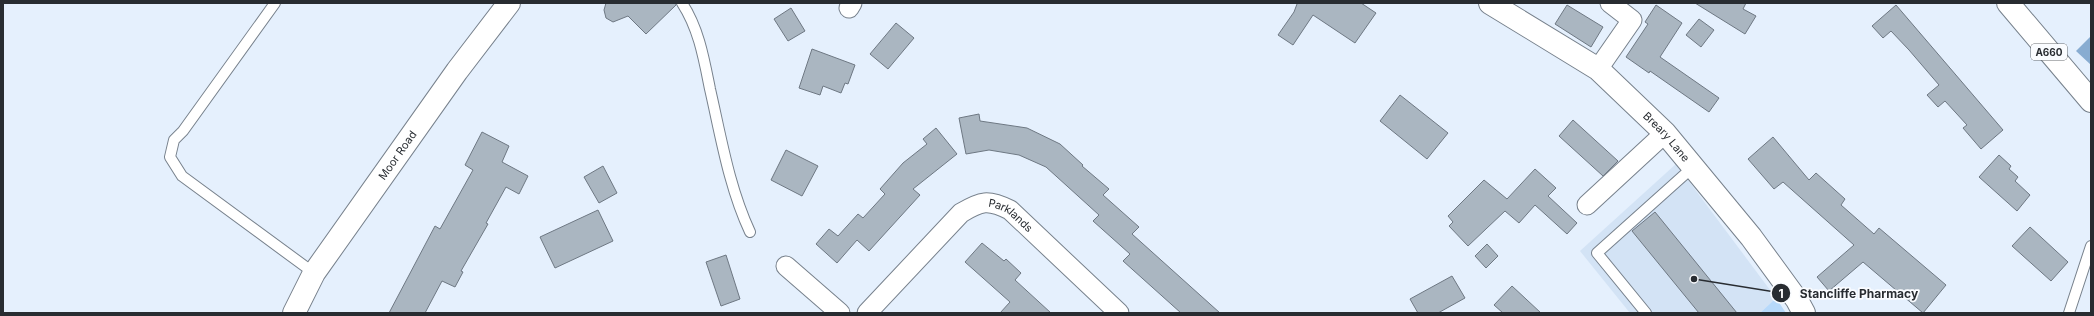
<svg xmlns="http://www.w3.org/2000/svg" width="2094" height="316" font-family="Inter,sans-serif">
<rect width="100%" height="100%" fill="#e5f0fd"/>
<!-- built -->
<path fill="#d3e3f5" d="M1676,164L1776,298L1760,313H1630L1580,251Z"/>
<!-- green -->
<path fill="#b7d9fa" d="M1776,298L1786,313H1760Z"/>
<!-- forest -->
<path fill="#88acd1" d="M2091,36V65L2076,51Z"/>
<!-- building -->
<path fill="#aab6c1" stroke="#6e7883" d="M606,3H676V5L646,34L628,16L613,22L606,18L604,10Z
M1296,3H1361L1376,13L1355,43L1313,15L1293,45L1278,35L1294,12L1297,4Z
M1695,3H1746L1743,9L1756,16L1745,34Z
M1567,5L1603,27L1591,47L1555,24Z
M1656,5L1682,23L1660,57L1719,98L1709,112L1650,71L1649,73L1626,57L1648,24L1645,22Z
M1896,5L2003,130L1981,149L1963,128L1967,125L1945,101L1938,107L1927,95L1939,85L1909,50L1891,31L1883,38L1872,26Z
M791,8L805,31L788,41L774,19Z
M1699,19L1714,30L1701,47L1686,35Z
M896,23L914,38L888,69L870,54Z
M812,49L855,65L848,84L845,83L841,93L823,86L820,95L799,88Z
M1400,95L1448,133L1427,159L1380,121Z
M979,114L980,121L1027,128L1060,144L1083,165L1082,166L1109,189L1103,195L1139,227L1132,234L1220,313H1181L1123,261L1130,254L1093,221L1099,215L1046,167L1019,155L989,150L966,154L959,118Z
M1573,120L1618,161L1603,176L1559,136Z
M936,128L957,154L913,189L920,195L869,251L857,240L837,263L816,244L829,229L838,236L858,214L863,218L885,194L880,189L903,163L927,144L923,139Z
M482,132L509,146L502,162L528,176L519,194L506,187L486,223L488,224L461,271L463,272L455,287L442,281L425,313H389L435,226L440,229L473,170L465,165Z
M1773,137L1809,180L1816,173L1845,199L1841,205L1874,234L1879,228L1946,285L1923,313L1863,262L1829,291L1817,277L1854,245L1783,182L1774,189L1748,159Z
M786,150L818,166L802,196L771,180Z
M1999,155L2011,166L2009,169L2018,177L2015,181L2030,195L2017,211L1979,177Z
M603,166L617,193L599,203L584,177Z
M1535,169L1556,188L1548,196L1577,223L1567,234L1535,205L1519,223L1505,211L1468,246L1449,226L1453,222L1448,216L1484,180L1507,199Z
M598,210L613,241L555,268L540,237Z
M1655,212L1737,313H1699L1632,231Z
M2030,227L2068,262L2051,281L2012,246Z
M982,243L1004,261L1006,259L1021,273L1015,280L1051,313H1000L1010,302L965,262Z
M1487,244L1498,256L1486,268L1475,256Z
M726,255L740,299L721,306L706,262Z
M1452,276L1465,298L1438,313H1418L1410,299Z
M1512,286L1541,313H1503L1494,305Z"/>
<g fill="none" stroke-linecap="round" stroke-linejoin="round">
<defs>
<path id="service" d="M275,3L183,131L174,140L170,157L182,176L314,273
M682,3C699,29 704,59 710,89C721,137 729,187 750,232
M1646,313L1597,253L1693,167
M2069,313L2091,246"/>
<g id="minor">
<path d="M849,8L852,3"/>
<path d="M1598,69L1632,20L1610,3"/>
<path d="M1587,205L1665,133"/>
<path d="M786,266L840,313"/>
<path id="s1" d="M867,313L961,213C981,201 988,199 1010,210L1119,313"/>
</g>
<g id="tertiary">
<path id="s2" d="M1490,3L1598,69L1665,133L1751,237L1797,300L1804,313"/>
<path id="s3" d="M294,313L314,273L457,71L509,3"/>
</g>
<path id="trunk" d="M2008,3L2091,101"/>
</defs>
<!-- service casing -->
<use href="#service" stroke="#77818c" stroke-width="12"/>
<!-- minor casing -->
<use href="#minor" stroke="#77818c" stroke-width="21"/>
<!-- tertiary casing -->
<use href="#tertiary" stroke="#77818c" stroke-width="24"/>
<!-- trunk casing -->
<use href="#trunk" stroke="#77818c" stroke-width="24"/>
<!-- service -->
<use href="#service" stroke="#fff" stroke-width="10"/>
<!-- minor -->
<use href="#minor" stroke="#fff" stroke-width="19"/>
<!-- tertiary -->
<use href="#tertiary" stroke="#fff" stroke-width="22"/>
<!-- trunk -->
<use href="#trunk" stroke="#fff" stroke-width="22"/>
</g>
<g text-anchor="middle" stroke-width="3.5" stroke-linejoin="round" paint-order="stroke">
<!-- shield labels -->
<rect fill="#fafcff" stroke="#676a6f" stroke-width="1" x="2031" y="44" width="36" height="16" rx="3"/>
<g font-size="10" font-weight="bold" fill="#282c31">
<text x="2049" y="56">A660</text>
</g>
<!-- street labels -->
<g font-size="11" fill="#282c31" stroke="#fafcff">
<text dy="4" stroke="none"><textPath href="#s2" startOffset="223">Breary Lane</textPath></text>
<text dy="4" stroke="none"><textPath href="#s3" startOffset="189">Moor Road</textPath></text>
<text dy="4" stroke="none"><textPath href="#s1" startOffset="193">Parklands</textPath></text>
</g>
</g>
<!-- callouts -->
<path fill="none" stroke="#282c31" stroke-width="1.5" d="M1694 279L1781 293"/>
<g fill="#282c31" stroke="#fafcff" stroke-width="1.5">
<circle cx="1694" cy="279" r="4"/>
<circle cx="1781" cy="293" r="10"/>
</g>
<g font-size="12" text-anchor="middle" font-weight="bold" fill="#fff">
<text x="1781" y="298">1</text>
</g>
<g font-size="12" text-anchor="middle" font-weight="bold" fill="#282c31" stroke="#fafcff" stroke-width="3.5" stroke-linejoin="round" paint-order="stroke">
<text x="1859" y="298">Stancliffe Pharmacy</text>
</g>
<!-- border -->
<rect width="2094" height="316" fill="none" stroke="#282c31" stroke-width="8"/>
</svg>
